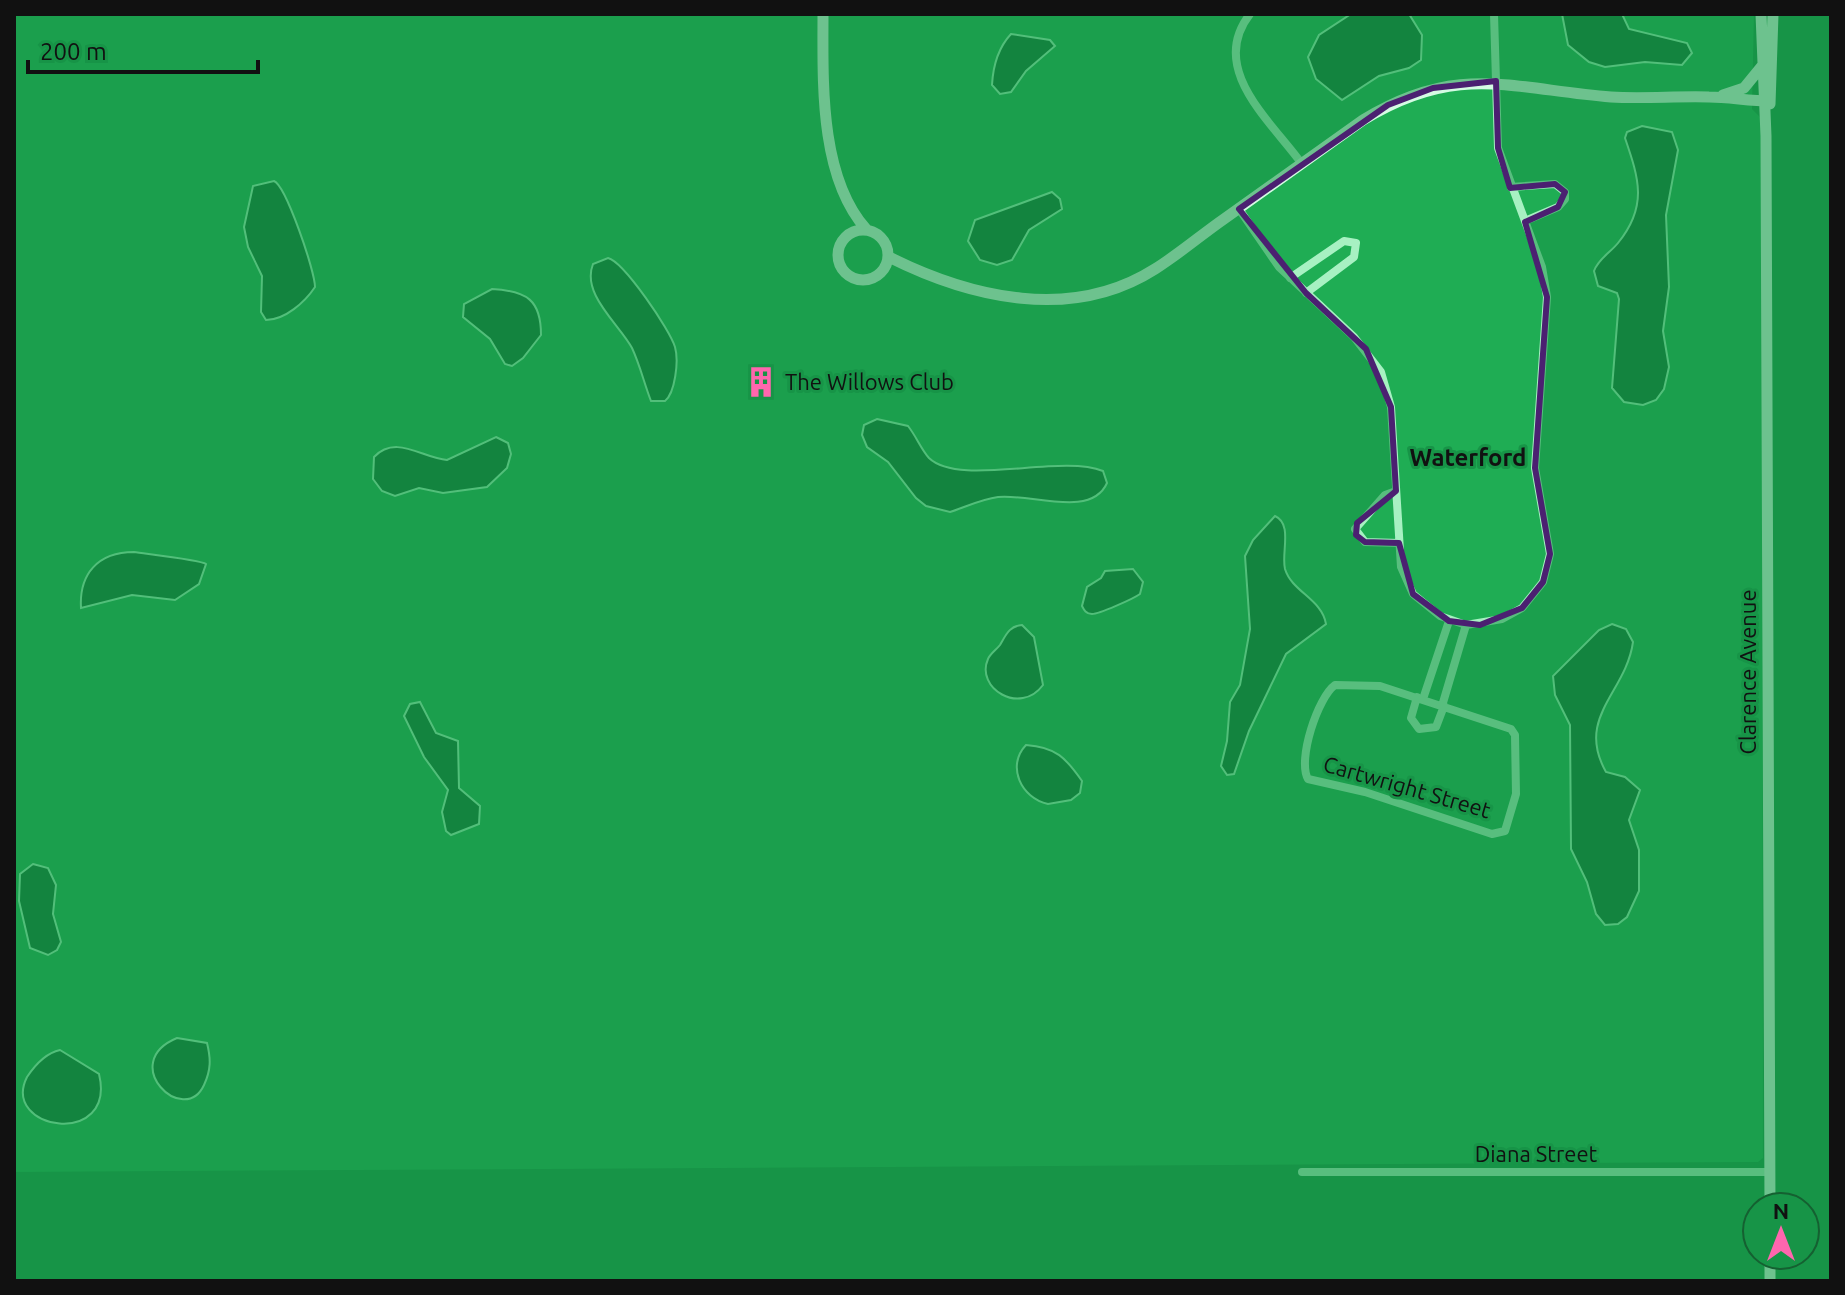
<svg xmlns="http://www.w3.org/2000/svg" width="1845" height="1295" font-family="Ubuntu,sans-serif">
<rect width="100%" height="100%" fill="#179447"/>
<!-- green -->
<path fill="#1fad54" d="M14,14H1754L1752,109L1761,118L1762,136L1763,1158L1758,1162L14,1172Z"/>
<!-- water -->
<path fill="#0f7135" stroke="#99f3b9" stroke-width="2" d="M1351,14H1409L1422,35L1421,60L1409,68L1379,76L1342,100L1316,79L1308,57L1319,35Z
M1562,14H1622L1629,29L1687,43L1692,53L1682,65L1645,62L1605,67L1589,62L1568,45Z
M1011,34L1050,40L1055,46L1026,71L1011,92L1000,94L992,85C993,66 998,48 1011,34Z
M1642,126L1672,132L1678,150L1666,215L1669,287L1663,331L1669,367L1664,389L1656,400L1643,405L1624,402L1612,388L1619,299L1617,293L1598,286L1594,271C1598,259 1611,252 1618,243C1648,206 1639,179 1625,138L1627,132Z
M274,181C286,186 315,271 315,287C305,302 285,320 266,320L261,312L262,276L248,247L244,227L253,186Z
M1052,192L1060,199L1062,209L1029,230L1012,260L997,265L980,260L968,241L975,220Z
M608,258C624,262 670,330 675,347C679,361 675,393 665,401H651C644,383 640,365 632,348C619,324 581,294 593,264Z
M492,289C527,291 541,300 541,335L523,358L512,366L505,364L490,339L463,317L464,304Z
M877,419L908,426C916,436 921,449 929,458C959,487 1060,454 1103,471L1107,483C1091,519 1030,493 998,497C982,499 965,507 950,512L926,506L916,498L888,462L867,447L862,435L864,425Z
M496,437L508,443L511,454L507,468L487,487L443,493L419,488L395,496L382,491L373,479L374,457C396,434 422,458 447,460Z
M1275,516C1293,524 1281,553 1285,569C1292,592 1322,599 1326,624L1286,654L1249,731L1234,774L1227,775L1221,766L1227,741L1230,702L1240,685L1250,629L1245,556L1253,540Z
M134,552C147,554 201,560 206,564L199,584L175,600L132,595L81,608C79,575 97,552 134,552Z
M1133,569L1143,582L1140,594C1133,599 1099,614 1092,614C1086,614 1084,610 1082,606L1087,587L1101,578L1105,571Z
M1612,624L1626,629L1633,642C1626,693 1575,717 1606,772L1625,777L1640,790L1629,820L1639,850V891L1627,917L1618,924L1605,925L1596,914L1587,882L1571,849L1570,725L1555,695L1553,676L1599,630Z
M1022,625L1034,637L1043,685C1020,716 975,688 988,659C990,654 996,650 1000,645C1006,635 1009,626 1022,625Z
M420,702L436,733L458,741L459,788L480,806L479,824L451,835L446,831L442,812L448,790L424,757L404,716L410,704Z
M1026,745C1056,747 1066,758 1082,781L1080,793L1071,800L1048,804C1021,798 1006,766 1026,745Z
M33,864L48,868L56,885L53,914L61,942L57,950L48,955L30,948L19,901L20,874Z
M177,1038L207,1043C211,1059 211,1070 204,1085C184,1128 117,1063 177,1038Z
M60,1050L99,1074C117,1148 0,1131 27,1077C35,1065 46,1053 60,1050Z"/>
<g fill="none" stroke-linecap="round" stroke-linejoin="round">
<!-- street -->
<path stroke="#a7f1c2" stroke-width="8" d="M1250,14C1207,69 1272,122 1302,164
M1511,187L1555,184L1565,192V199L1558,207L1525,221
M1239,209L1279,267L1354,337L1381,372L1391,407L1401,567L1413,594L1440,616L1466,625L1502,619L1522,608L1543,582L1550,554L1535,468L1547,297L1542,267L1498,148L1494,14
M1290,278L1344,241L1356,243L1354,257L1306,293
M1396,491L1385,495L1355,529L1365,542L1399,543
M1335,685L1380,686L1511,729L1515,735L1516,794L1505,831L1492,834L1365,792L1308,779C1297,760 1318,697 1335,685Z
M1417,697L1411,718L1419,729L1436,727L1444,706
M1423,699L1449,621
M1442,706L1466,625
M1302,1172H1770"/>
<!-- secondary -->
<path stroke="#d5fbe4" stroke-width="11" d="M823,14C823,81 819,176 866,229
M1761,14L1766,136L1770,1207
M1723,95L1744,88L1762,66
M1770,104L1773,14
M838 255a25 25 0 1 1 50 0a25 25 0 1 1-50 0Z
M889,257C971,298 1072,322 1155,269C1179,254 1201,235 1224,219C1271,186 1317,153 1363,120C1458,62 1511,89 1611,97C1643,99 1676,96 1709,97C1729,97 1749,101 1770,101
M1770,1255V1281"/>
</g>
<!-- marked area -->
<path d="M0 0H1845V1295H0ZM1496,81L1498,148L1510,188L1555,184L1565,192L1558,207L1525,222L1547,297L1535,468L1550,554L1543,582L1522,608L1480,625L1449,621L1413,594L1399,543L1365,542L1356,535L1357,523L1396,491L1391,407L1366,349L1306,293L1239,209L1388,105L1433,88Z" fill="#179447" fill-opacity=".55" fill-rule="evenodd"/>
<path fill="none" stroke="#4b2071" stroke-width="6" stroke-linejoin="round" d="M1496,81L1498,148L1510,188L1555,184L1565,192L1558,207L1525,222L1547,297L1535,468L1550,554L1543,582L1522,608L1480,625L1449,621L1413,594L1399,543L1365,542L1356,535L1357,523L1396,491L1391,407L1366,349L1306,293L1239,209L1388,105L1433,88Z"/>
<!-- icons -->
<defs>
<symbol id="building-bare" viewBox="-9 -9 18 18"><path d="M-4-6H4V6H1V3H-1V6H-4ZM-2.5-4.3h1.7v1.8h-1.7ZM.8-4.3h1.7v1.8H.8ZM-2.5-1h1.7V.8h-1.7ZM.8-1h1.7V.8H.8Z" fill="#ff66ae" stroke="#179447" stroke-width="2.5" paint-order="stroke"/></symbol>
</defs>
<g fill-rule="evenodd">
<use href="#building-bare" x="739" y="360" width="44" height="44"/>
</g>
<g text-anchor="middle" stroke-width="6" stroke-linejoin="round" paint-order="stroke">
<!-- poi labels -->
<g font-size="22" fill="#111" stroke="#179447" text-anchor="start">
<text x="785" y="390">The Willows Club</text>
</g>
<!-- street labels -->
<g font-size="22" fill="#111" stroke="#179447">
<text transform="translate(1748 672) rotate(-90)" y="8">Clarence Avenue</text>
<text transform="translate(1407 787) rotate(16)" y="8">Cartwright Street</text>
<text x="1536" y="1162">Diana Street</text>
</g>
<!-- neighbourhood labels -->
<g font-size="24" font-weight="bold" fill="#111" stroke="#179447">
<text x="1468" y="466">Waterford</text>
</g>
</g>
<!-- border -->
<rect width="1845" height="1295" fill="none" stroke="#111111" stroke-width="32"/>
<!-- north arrow -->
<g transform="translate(1781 1231)"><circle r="38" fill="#179447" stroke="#156031" stroke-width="2"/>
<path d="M0-6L14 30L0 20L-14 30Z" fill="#ff66ae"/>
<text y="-12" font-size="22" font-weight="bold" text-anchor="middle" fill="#111111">N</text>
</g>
<!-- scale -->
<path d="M28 60v12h230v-12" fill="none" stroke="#111111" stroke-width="4"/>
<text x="40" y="60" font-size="24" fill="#111111" stroke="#179447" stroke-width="6" paint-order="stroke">200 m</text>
</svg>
